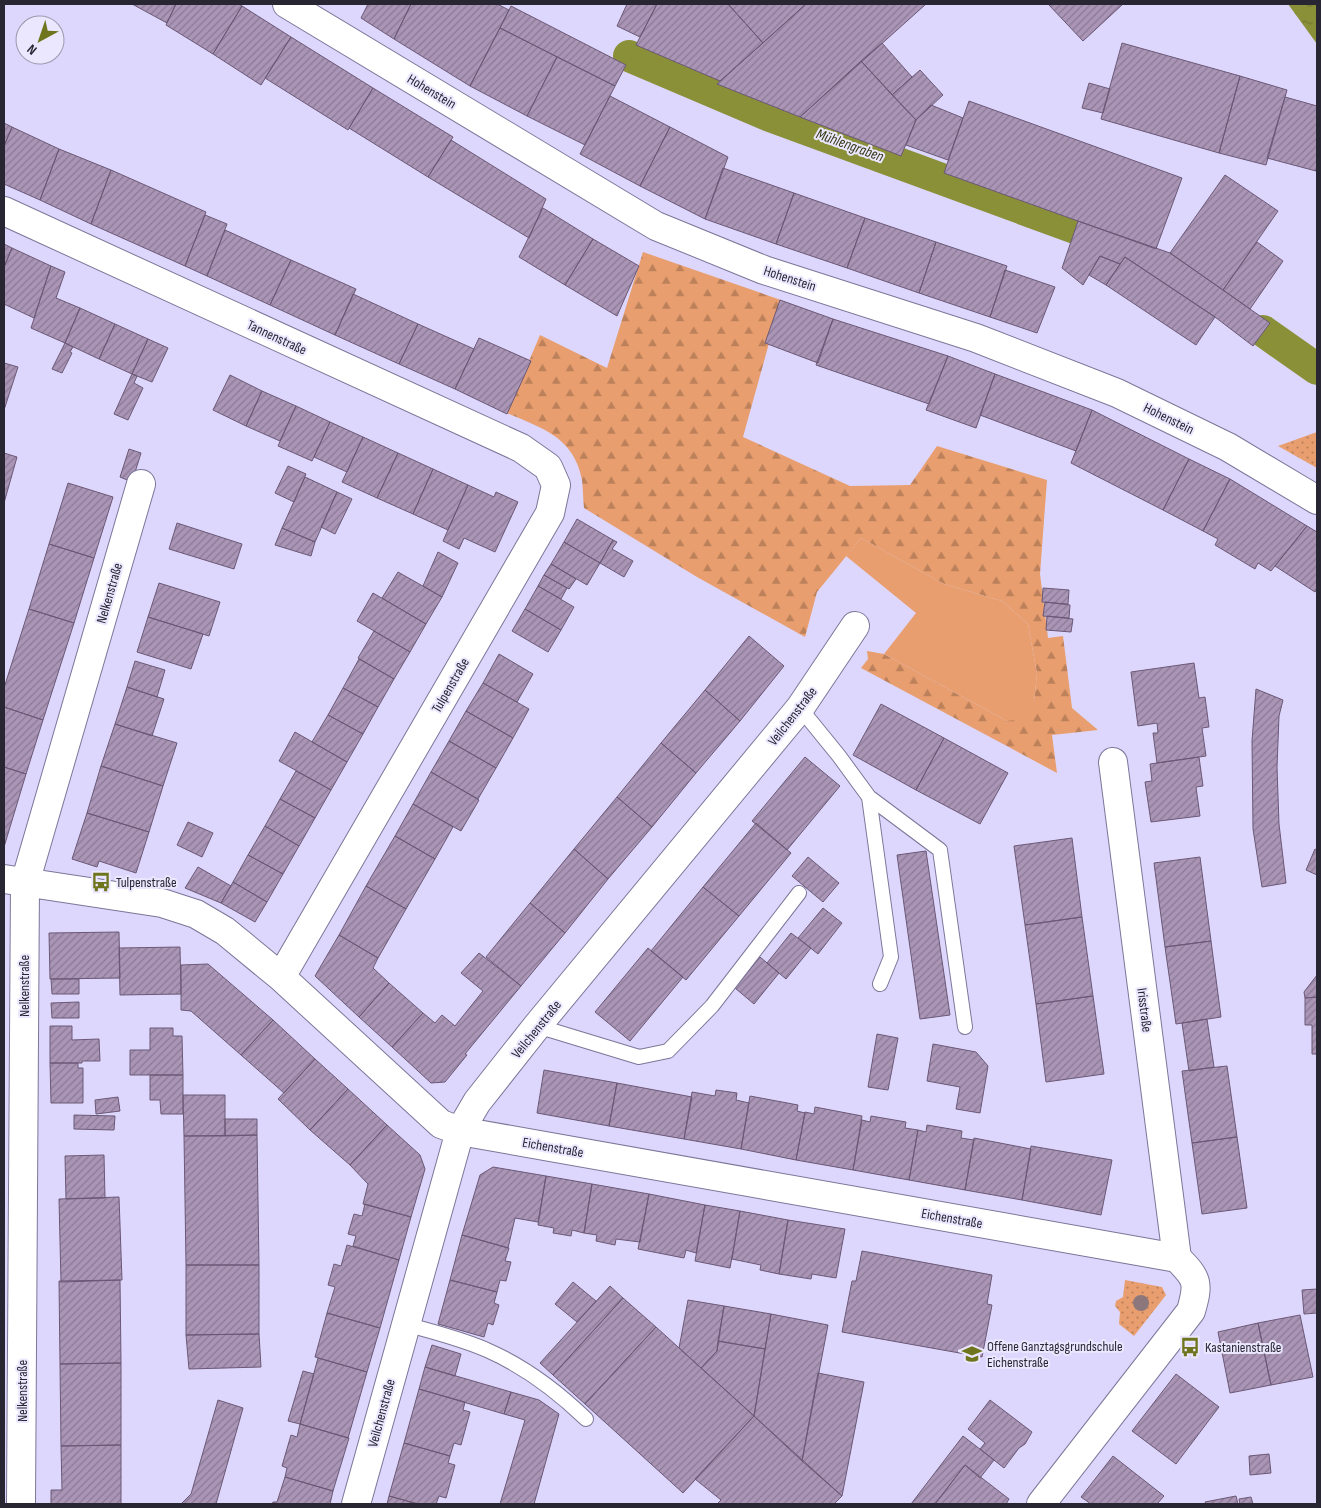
<svg xmlns="http://www.w3.org/2000/svg" width="1321" height="1508" font-family="'Sofia Sans Condensed',sans-serif">
<defs>
<pattern id="grass-dots" width="8" height="8" patternUnits="userSpaceOnUse" patternTransform="scale(1.25)"><rect width="8" height="8" fill="#e89e6e"/><path d="M2 2h.1M6 6h.1" fill="none" stroke="#bc815b" stroke-width="1.8" stroke-linecap="round"/></pattern>
<pattern id="forest-firs" width="22" height="20" patternUnits="userSpaceOnUse" patternTransform="scale(1.25)"><rect width="22" height="20" fill="#e89e6e"/><path d="M5 1l3.5 6h-7zM16 11l3.5 6h-7z" fill="#bc815b"/></pattern>
<pattern id="water-ripples" width="26" height="14" patternUnits="userSpaceOnUse" patternTransform="scale(1.25)"><rect width="26" height="14" fill="#899037"/><path d="M2 4q2-2 4 0t4 0M15 11q2-2 4 0t4 0" fill="none" stroke="#70752f"/></pattern>
<pattern id="building-hatch" width="6" height="6" patternUnits="userSpaceOnUse" patternTransform="scale(1.25)"><rect width="6" height="6" fill="#aa95b6"/><path d="M-1 1l2-2M0 6l6-6M5 7l2-2" fill="none" stroke="#8a7995"/></pattern>
</defs>
<rect width="100%" height="100%" fill="#ded7fd"/>
<!-- grass -->
<path fill="url(#grass-dots)" d="M1317,432V468L1278,446Z
M1125,1280L1162,1287L1166,1295L1134,1336L1119,1324L1120,1312L1115,1306L1116,1301L1123,1297Z"/>
<!-- forest -->
<path fill="url(#forest-firs)" d="M643,252L781,300L743,437L850,486L910,485L937,446L1047,480L1040,574L1048,638L1063,636L1072,708L1098,730L1052,735L1057,773L861,668L868,659L867,651L884,654L1007,721L1034,701L1037,674L1028,624L1002,601L944,584L861,538L817,592L805,637L697,577L584,508C583,499 583,489 582,480C574,437 542,428 507,413L540,335L607,368Z"/>
<!-- green -->
<path fill="#e89e6e" d="M861,538L944,584L1002,601L1028,624L1037,674L1034,701L1021,719L1007,721L884,654L916,613L846,556Z"/>
<!-- water -->
<path fill="url(#water-ripples)" d="M1288,4H1317V44Z"/>
<g fill="none" stroke-linecap="round" stroke-linejoin="round">
<!-- canal -->
<path stroke="#899037" stroke-width="32" d="M629,56L770,116L1075,228
M1263,331L1317,369"/>
</g>
<!-- building -->
<path fill="url(#building-hatch)" stroke="#6b5876" d="M132,4H176L167,23Z
M176,4H239L242,6L213,54L166,25Z
M368,4H411L394,39L361,18Z
M411,4H497L509,10L470,86L394,39Z
M627,4H657L640,37L617,26Z
M657,4H728L763,43L720,81L636,45Z
M728,4H806L763,43Z
M806,4H926L800,117L717,84Z
M1048,4H1123L1083,41Z
M242,6L291,37L261,85L213,54Z
M511,6L626,65L615,86L500,28Z
M500,28L557,57L527,116L470,86Z
M291,37L373,88L348,130L265,78Z
M882,43L912,77L892,95L861,61Z
M1122,43L1240,76L1219,153L1101,119Z
M557,57L615,86L585,145L527,116Z
M861,61L916,120L901,156L800,117Z
M920,70L943,95L916,120L892,95Z
M1240,76L1287,90L1266,165L1219,153Z
M1089,83L1110,89L1103,113L1082,108Z
M373,88L453,137L428,177L349,128Z
M610,96L670,127L640,186L580,154Z
M1285,97L1317,106V165L1316,171L1267,158Z
M969,101L1182,178L1156,249L944,173Z
M931,105L963,118L948,160L906,145L916,120Z
M4,123L12,127L4,146Z
M12,127L59,149L40,200L4,184V146Z
M670,127L728,157L705,219L640,186Z
M451,140L546,199L529,238L428,177Z
M59,149L111,170L91,224L40,200Z
M723,168L794,193L776,244L705,219Z
M111,170L206,212L185,266L91,224Z
M1225,175L1278,211L1223,290L1170,253Z
M794,193L865,218L847,268L776,244Z
M543,208L593,239L565,285L519,257Z
M205,215L227,224L207,276L185,266Z
M865,218L936,242L919,293L847,268Z
M1078,221L1170,253L1270,323L1253,346L1215,317L1125,257L1120,264L1100,256L1083,285L1062,268Z
M225,230L291,260L270,305L207,276Z
M593,239L639,266L617,316L565,285Z
M936,242L1007,266L990,317L919,293Z
M1257,242L1283,261L1250,309L1223,290Z
M4,244L12,248L4,267Z
M12,248L51,266L34,318L4,304V267Z
M1100,256L1120,264L1106,285L1089,275Z
M1125,257L1215,317L1196,345L1106,285Z
M291,260L356,289L335,335L270,305Z
M51,266L65,272L56,298L80,308L65,343L31,328Z
M1005,270L1055,287L1037,333L990,317Z
M353,294L418,324L399,364L335,335Z
M780,300L833,319L818,363L765,343Z
M80,308L115,324L99,359L65,343Z
M833,319L948,356L929,404L816,365Z
M115,324L148,339L132,374L99,359Z
M418,324L474,349L455,389L399,364Z
M479,338L531,361L507,414L455,389Z
M148,339L168,348L152,382L132,374Z
M65,343L73,347L70,352L72,353L62,373L52,369Z
M948,356L995,374L976,428L926,410Z
M4,363L18,367L4,410Z
M132,374L137,376L134,383L143,388L128,420L114,414Z
M995,374L1092,410L1076,451L980,415Z
M230,375L262,391L246,426L213,410Z
M262,391L296,406L280,441L246,426Z
M296,406L330,422L312,461L278,446Z
M1092,410L1189,459L1163,510L1071,463Z
M330,422L363,437L347,472L314,457Z
M363,437L398,453L377,498L342,482Z
M129,449L141,453L132,482L120,477Z
M4,453L17,457L4,503Z
M398,453L433,469L413,514L377,498Z
M1189,459L1230,479L1203,531L1163,510Z
M288,466L306,474L294,502L275,493Z
M433,469L468,485L448,530L413,514Z
M305,477L337,492L315,542L282,528Z
M1230,479L1307,526L1271,571L1258,563L1255,569L1215,545L1218,539L1203,531Z
M68,483L113,497L94,558L49,544Z
M468,485L494,497L496,492L518,502L495,552L464,538L459,549L443,541Z
M337,492L352,499L335,534L321,527Z
M577,519L613,540L600,563L564,542Z
M177,523L242,544L234,569L169,549Z
M1307,526L1317,532V588L1315,592L1275,566Z
M282,528L315,542L311,556L275,545Z
M613,540L617,542L612,549L633,561L624,577L600,563Z
M564,542L600,563L587,585L551,564Z
M49,544L94,558L74,623L29,609Z
M438,552L458,563L442,597L423,586Z
M551,564L576,579L569,589L544,575Z
M398,572L442,597L426,624L382,598Z
M544,575L567,588L561,599L538,586Z
M159,583L220,602L209,636L148,617Z
M538,586L574,607L561,630L525,609Z
M1043,588L1069,590L1068,604L1042,602Z
M373,593L426,624L410,652L357,621Z
M1045,602L1070,605L1069,618L1043,616Z
M29,609L74,623L43,720L4,707V688Z
M525,609L561,630L548,652L512,631Z
M1047,616L1073,619L1071,632L1046,630Z
M148,617L203,634L191,669L137,652Z
M374,631L410,652L394,679L358,658Z
M749,636L784,666L740,721L705,690Z
M499,654L533,674L517,702L483,683Z
M359,659L394,679L378,707L343,688Z
M135,661L165,670L157,697L127,687Z
M1194,663L1199,698L1205,697L1209,727L1202,728L1206,756L1157,763L1153,733H1158L1157,723L1138,726L1131,672Z
M483,683L529,709L513,738L466,711Z
M127,687L164,699L152,736L115,724Z
M343,688L378,707L363,734L328,715Z
M1256,689L1283,700L1279,716L1277,767L1279,824L1286,883L1262,887L1253,829L1252,741Z
M705,690L740,721L696,773L661,743Z
M881,704L944,738L916,790L853,755Z
M4,707L43,720L26,774L4,767Z
M466,711L513,738L496,768L449,741Z
M328,715L363,734L347,762L312,742Z
M115,724L177,743L163,786L101,766Z
M295,732L347,762L331,790L279,761Z
M944,738L1008,773L980,824L916,790Z
M449,741L496,768L478,799L431,772Z
M661,743L696,773L652,827L617,797Z
M805,757L840,786L787,850L752,821Z
M1199,757L1203,786L1196,787L1200,816L1151,822L1145,782L1152,781L1150,764Z
M101,766L163,786L149,832L87,813Z
M4,767L26,774L4,847Z
M296,771L331,790L315,818L280,799Z
M431,772L479,800L461,831L413,804Z
M617,797L652,827L608,879L574,849Z
M280,799L315,818L299,846L265,826Z
M413,804L453,827L435,859L395,836Z
M87,813L149,832L136,873L99,861L97,867L72,859Z
M188,822L213,833L202,857L177,845Z
M756,823L791,853L739,916L703,887Z
M265,826L299,846L283,874L248,855Z
M395,836L435,859L406,909L366,886Z
M1072,838L1082,917L1025,925L1014,846Z
M574,849L608,879L565,933L530,903Z
M1315,849L1317,850V875L1306,870Z
M926,851L950,1015L920,1019L897,855Z
M248,855L283,874L267,902L233,882Z
M808,857L839,883L823,902L792,876Z
M1200,857L1211,941L1165,947L1154,863Z
M198,867L231,886L221,903L185,888Z
M233,882L267,902L255,922L221,903Z
M366,886L406,909L378,958L339,935Z
M703,887L739,916L686,980L651,951Z
M530,903L565,933L521,986L486,957Z
M823,908L842,923L818,954L798,938Z
M1082,917L1093,996L1036,1004L1025,925Z
M119,932L120,978L50,979L49,933Z
M791,933L811,948L786,979L767,963Z
M339,935L378,958L373,968L389,983L359,1017L315,976Z
M1211,941L1221,1017L1176,1024L1165,947Z
M180,947L181,994L120,995L119,948Z
M648,948L683,977L630,1041L595,1012Z
M479,953L521,986L465,1054L467,1055L445,1082L431,1083L392,1047L423,1013L435,1023L442,1015L455,1026L483,991L461,973Z
M760,957L779,973L754,1004L735,988Z
M208,964L273,1020L241,1055L191,1011L181,1010V965Z
M1317,975V997L1305,998L1304,992Z
M51,979H79V994H52Z
M389,983L423,1013L392,1047L359,1017Z
M1093,996L1104,1074L1046,1082L1036,1004Z
M1317,997V1054H1312V1025H1305V998Z
M79,1002V1018H52L51,1003Z
M1207,1019L1214,1067L1189,1071L1182,1023Z
M273,1020L315,1059L284,1093L241,1055Z
M50,1026H72V1040L99,1039L100,1061H82V1063H50Z
M150,1028H173V1036H182L183,1075H130V1050H150Z
M877,1034L898,1038L888,1090L868,1087Z
M933,1044L976,1052L988,1066L980,1113L956,1109L960,1087L927,1081Z
M315,1059L348,1089L310,1130L278,1099Z
M50,1063H78V1068H83V1103H51Z
M1227,1066L1237,1137L1192,1143L1182,1071Z
M544,1070L617,1083L609,1126L537,1113Z
M150,1075H183V1114H161L160,1100H150Z
M617,1083L692,1097L684,1139L609,1126Z
M348,1089L387,1125L350,1165L310,1130Z
M716,1090L737,1093L736,1100L749,1103L741,1149L684,1139L692,1092L715,1096Z
M183,1095H225V1136H184Z
M750,1096L798,1105L797,1111L805,1113L796,1160L741,1149Z
M118,1097L120,1111L96,1114L95,1100Z
M815,1107L862,1116L853,1170L796,1160L805,1112L814,1114Z
M74,1115L115,1116L114,1130L74,1129Z
M871,1116L906,1122L905,1128L918,1130L909,1180L853,1170L862,1120L870,1122Z
M225,1119H257V1135L225,1136Z
M387,1125L420,1155L425,1169L411,1217L363,1204L368,1184L350,1165Z
M927,1125L962,1131L961,1138L974,1140L965,1190L909,1180L918,1130L926,1132Z
M257,1135L259,1265H186L184,1136Z
M1237,1137L1247,1208L1202,1214L1192,1143Z
M974,1138L1031,1149L1022,1200L965,1190Z
M1031,1146L1112,1160L1101,1215L1022,1200Z
M104,1155L105,1198L66,1199L65,1156Z
M493,1167L546,1176L538,1222L515,1218L508,1248L462,1235L480,1175Z
M546,1176L592,1184L584,1233L572,1230L571,1236L553,1233L554,1228L538,1225Z
M592,1184L649,1194L640,1242L616,1239L615,1245L596,1241L597,1235L584,1233Z
M649,1194L705,1205L696,1253L686,1250L684,1258L638,1249Z
M119,1197L122,1280L61,1282L59,1199Z
M365,1204L411,1217L399,1260L353,1246L356,1236L348,1234L354,1214L362,1216Z
M705,1205L740,1211L730,1268L695,1261Z
M740,1211L788,1220L779,1274L760,1270L761,1265L732,1259Z
M788,1220L845,1229L836,1278L812,1274L811,1279L779,1274Z
M462,1235L509,1248L505,1261L511,1262L506,1281L500,1280L497,1292L450,1280Z
M347,1245L399,1260L380,1328L327,1313L335,1287L328,1285L334,1264L341,1266Z
M862,1251L992,1275L987,1304L992,1305L982,1357L842,1332L852,1281H856Z
M186,1265H259V1334L186,1335Z
M120,1280L121,1363L60,1364L59,1281Z
M450,1280L497,1292L494,1303L499,1305L493,1325L488,1323L484,1337L438,1324Z
M573,1282L596,1301L577,1322L555,1304Z
M610,1286L623,1298L553,1375L540,1363Z
M1317,1289V1313L1304,1314L1302,1290Z
M623,1298L656,1327L585,1404L553,1375Z
M688,1300L724,1306L717,1351L701,1368L679,1348Z
M724,1306L771,1314L765,1349L718,1341Z
M327,1313L380,1328L367,1372L315,1357Z
M771,1314L828,1325L802,1461L754,1416Z
M1300,1315L1313,1377L1271,1385L1258,1323Z
M1258,1323L1271,1385L1230,1393L1218,1332Z
M656,1327L754,1416L683,1493L585,1404Z
M259,1334L261,1367L189,1369L186,1335Z
M718,1341L765,1349L754,1416L701,1368L717,1351Z
M432,1345L461,1354L455,1376L425,1367Z
M318,1358L367,1372L348,1438L300,1424Z
M121,1363V1445L61,1446L60,1364Z
M425,1367L511,1392L504,1414L419,1389Z
M303,1371L314,1374L300,1424L288,1421Z
M818,1373L864,1382L842,1496L802,1461Z
M1176,1374L1219,1407L1176,1464L1132,1431Z
M419,1389L465,1402L463,1410L470,1412L461,1445L454,1443L450,1456L404,1443Z
M511,1392L539,1400L559,1414L534,1504H500L525,1420L504,1414Z
M218,1400L243,1408L216,1504H181L191,1494Z
M990,1400L1032,1432L1025,1444L1019,1448L1004,1468L980,1449L985,1443L968,1429Z
M754,1416L842,1496L834,1504H717L721,1500L695,1479Z
M300,1424L349,1438L333,1491L285,1477L287,1468L282,1466L291,1435L297,1437Z
M963,1436L994,1460L980,1478L965,1465L935,1504H911Z
M404,1443L450,1456L448,1463L455,1465L446,1498L439,1496L436,1504H418L389,1496Z
M121,1445V1504H51V1490H62L61,1446Z
M1269,1454L1271,1473L1250,1475L1249,1456Z
M1113,1456L1164,1496L1157,1504H1091L1081,1497Z
M965,1465L1009,1499L1006,1504H935Z
M285,1477L333,1491L330,1504H272L273,1502H277Z
M389,1496L418,1504H387Z
M1236,1496L1238,1504H1206L1205,1502Z
M1251,1497L1253,1504H1240L1239,1499Z"/>
<g fill="none" stroke-linecap="round" stroke-linejoin="round">
<defs>
<path id="lane" d="M800,708L839,756L869,797L940,850L965,1027
M869,797L891,957L880,984
M537,1026L639,1057L668,1051L712,1006L799,893
M405,1324C433,1332 463,1339 489,1351C525,1367 558,1392 586,1419"/>
<path id="street" d="M287,4L656,226L764,270L976,338L1117,393L1228,447L1317,500
M4,211L521,448L548,467L556,485L550,513L281,977
M1113,762L1177,1258
M4,879L162,903L196,914L225,931L281,977L441,1124L460,1131L1177,1258
M21,1504L25,883L141,484
M356,1504L460,1131L477,1102L537,1026L800,708L855,626
M1041,1504L1191,1311C1199,1283 1198,1279 1177,1258"/>
</defs>
<!-- lane casing -->
<use href="#lane" stroke="#7c7698" stroke-width="16"/>
<!-- street casing -->
<use href="#street" stroke="#7c7698" stroke-width="30"/>
<!-- lane -->
<use href="#lane" stroke="#fff" stroke-width="14"/>
<!-- street -->
<use href="#street" stroke="#fff" stroke-width="28"/>
</g>
<!-- trees -->
<circle fill="#8b777c" cx="1141" cy="1303" r="8"/>
<!-- icons -->
<defs>
<symbol id="bus-bare" viewBox="-9 -9 18 18"><path d="M-5-6H5V4H4V6H2V4H-2V6H-4V4H-5ZM-3.5-4V0h7V-4ZM-3.5 1.2v1.5H-2V1.2ZM2 1.2v1.5H3.5V1.2Z" fill="#6f751d" stroke="#ebe7fe" stroke-width="2.5" paint-order="stroke"/></symbol>
<symbol id="school-bare" viewBox="-9 -9 18 18"><path d="M0-5L7-2L0 1L-7-2ZM-4 1L0 2.5L4 1V4Q0 6-4 4Z" fill="#6f751d" stroke="#ebe7fe" stroke-width="2.5" paint-order="stroke"/></symbol>
</defs>
<g fill-rule="evenodd">
<use href="#bus-bare" x="87" y="868" width="28" height="28"/>
<use href="#bus-bare" x="1176" y="1333" width="28" height="28"/>
<use href="#school-bare" x="958" y="1340" width="28" height="28"/>
</g>
<g text-anchor="middle" stroke-width="4" stroke-linejoin="round" paint-order="stroke">
<!-- street labels -->
<g font-size="14" fill="#292634" stroke="#ebe7fe">
<text transform="translate(432 91) rotate(31)" y="5">Hohenstein</text>
<text transform="translate(790 278) rotate(18)" y="5">Hohenstein</text>
<text transform="translate(277 337) rotate(25)" y="5">Tannenstraße</text>
<text transform="translate(1169 418) rotate(26)" y="5">Hohenstein</text>
<text transform="translate(109 593) rotate(-74)" y="5">Nelkenstraße</text>
<text transform="translate(450 685) rotate(-60)" y="5">Tulpenstraße</text>
<text transform="translate(792 716) rotate(-52)" y="5">Veilchenstraße</text>
<text transform="translate(24 986) rotate(-90)" y="5">Nelkenstraße</text>
<text transform="translate(1145 1010) rotate(83)" y="5">Irisstraße</text>
<text transform="translate(536 1029) rotate(-51)" y="5">Veilchenstraße</text>
<text transform="translate(553 1147) rotate(10)" y="5">Eichenstraße</text>
<text transform="translate(952 1218) rotate(10)" y="5">Eichenstraße</text>
<text transform="translate(22 1391) rotate(-90)" y="5">Nelkenstraße</text>
<text transform="translate(381 1413) rotate(-75)" y="5">Veilchenstraße</text>
</g>
<!-- poi labels -->
<g font-size="14" fill="#292634" stroke="#ebe7fe" text-anchor="start">
<text x="116" y="887">Tulpenstraße</text>
<text x="987" y="1351">Offene Ganztagsgrundschule<tspan x="987" dy="16">Eichenstraße</tspan></text>
<text x="1205" y="1352">Kastanienstraße</text>
</g>
<!-- water labels -->
<g font-size="15" font-style="italic" fill="#343711" stroke="#ebe7fe">
<text transform="translate(850 145) rotate(20)" y="5">Mühlengraben</text>
</g>
</g>
<!-- border -->
<rect width="1321" height="1508" fill="none" stroke="#292634" stroke-width="10"/>
<!-- north arrow -->
<g transform="translate(40 40) rotate(220)"><circle r="24" fill="#ebe7fe" stroke="#9d9aad"/>
<path d="M0-4L9 19L0 12L-9 19Z" fill="#6f751d"/>
<text y="-8" font-size="14" font-weight="bold" text-anchor="middle" fill="#292634">N</text>
</g>
</svg>
